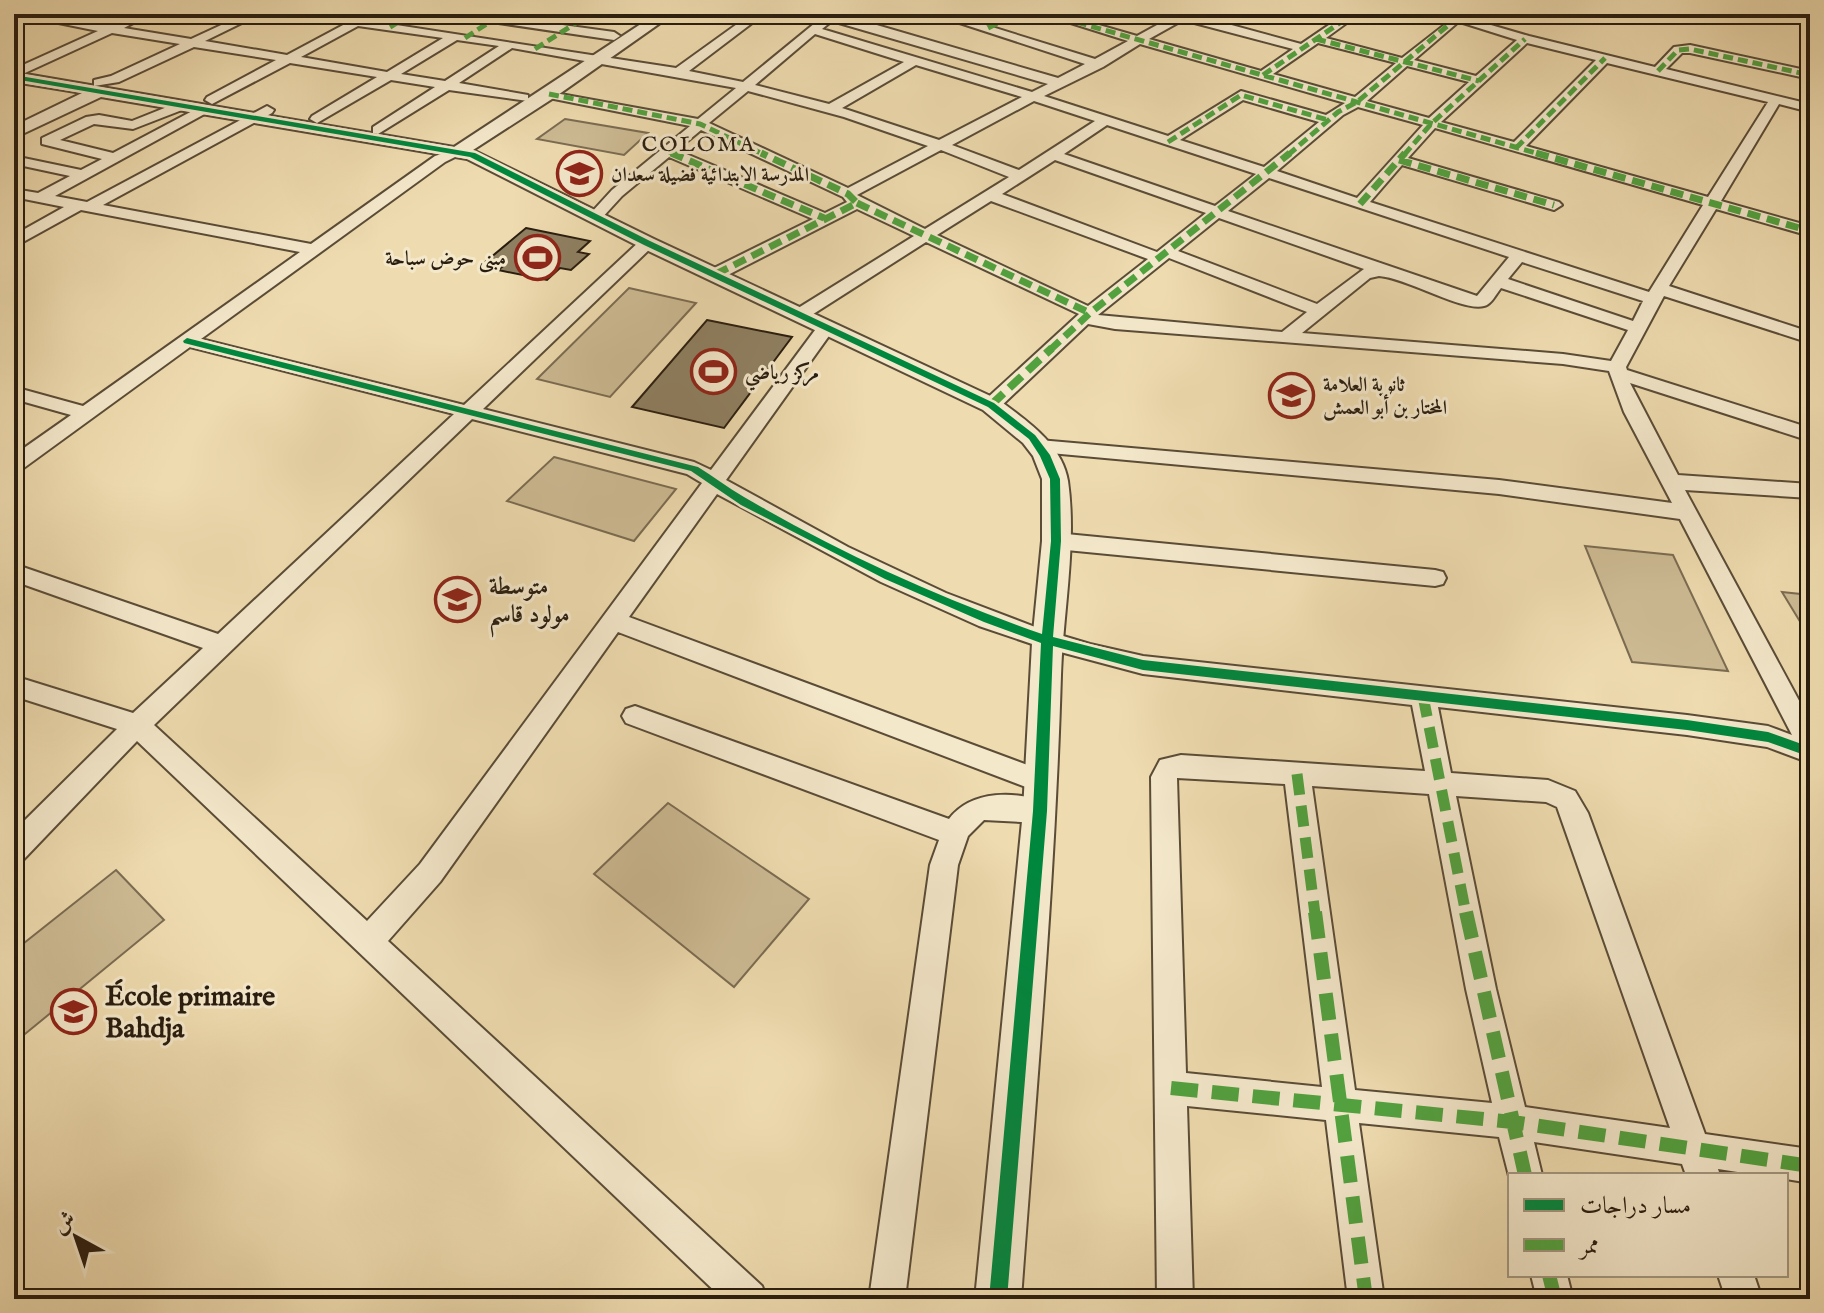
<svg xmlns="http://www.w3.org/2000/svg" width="1824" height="1313" font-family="'IM FELL English',Amiri,serif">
<rect width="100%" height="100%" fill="#eedbaf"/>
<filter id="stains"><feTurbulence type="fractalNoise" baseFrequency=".0025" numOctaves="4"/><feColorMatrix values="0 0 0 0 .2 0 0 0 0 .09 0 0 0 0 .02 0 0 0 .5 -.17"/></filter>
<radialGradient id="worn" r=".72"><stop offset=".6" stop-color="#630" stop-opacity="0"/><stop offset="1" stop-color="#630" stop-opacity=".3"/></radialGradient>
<!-- green -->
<path fill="#cdbb94" stroke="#7b6c52" stroke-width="2" d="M565,119L648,133L624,155L537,139Z
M629,288L696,303L610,397L537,379Z
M554,457L676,489L634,541L507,501Z
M1585,546L1673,555L1728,671L1632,662Z
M1782,592L1810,595V638Z
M668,803L809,899L734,987L594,874Z
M116,870L164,920L14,1043V951Z"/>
<!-- building -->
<path fill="#8f8062" stroke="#291d0f" stroke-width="2" d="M526,228L590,241L578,252L589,254L571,270L560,268L547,280L498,270L502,267L484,263Z
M707,320L792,337L724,428L632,407Z"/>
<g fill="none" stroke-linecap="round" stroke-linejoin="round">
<defs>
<path id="minor" d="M14,14H41L110,25L135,14H150L124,28L191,39L245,14H260L205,41L287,55L345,24L296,14H325L676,68L751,14H764L689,71L743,82L826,14H839L1058,78L1085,64L932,14H950L1095,59L1128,41L1042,14H1061L1137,36L1177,14H1191L1301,44L1345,14H1359L1326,38L1402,58L1452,19L1456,20V24L1414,60L1476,76L1517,40L1463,23V19L1467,18L1529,36L1655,67L1674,47L1690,45L1810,71V79L1690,53H1682L1666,69L1810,104V112L1779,104L1721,201L1810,226V236L1716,209L1669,286L1810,332V343L1664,296L1626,367L1627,370L1810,428V441L1630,383L1678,475L1810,484V498L1685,490L1810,721V763L1767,747L1687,735L1438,707L1451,773L1548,780L1575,791L1588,813L1705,1134L1810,1149V1183L1786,1179V1175H1757L1718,1169L1720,1175H1686L1682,1164L1534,1142L1542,1175H1510V1180L1499,1137L1359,1123L1384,1299H1348L1326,1120L1187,1106L1193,1299H1157L1151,777L1160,760L1181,755L1425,771L1412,705L1143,674L1038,646L979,626L881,582L717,494L629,617L1049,773L1053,781L1049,789L1040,792L1031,789L618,632L440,882L388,941L762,1286L767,1299H723L137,741L24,859L14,863V831L117,729L14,696V676L133,713L203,648L14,581V564L218,634L454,414L190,347L21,470L14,472V455L71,415L14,399V387L83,406L300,252L81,210L14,247V235L64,207L14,197V189L38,193L70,176L14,164V156L81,170L102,159L42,144V138L86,117L99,115L132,121L177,103L184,107L182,110L133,129L94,124L60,140L113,153L198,108L210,111L55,196L87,202L267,106L274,110L272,113L103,205L311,244L435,156L454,150L461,154L445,162L201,339L464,405L641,240H653V246L483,409L694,462L711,470L821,322L827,321L836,326L726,480L848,547L946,593L1043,630L1090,644L1143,656L1687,715L1768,726L1792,735L1680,519L1499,494L1039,452L1029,446L1039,440L1499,480L1672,503L1624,412L1609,371L1563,364L1115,329L1088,324L998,409L991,411L981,405L984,401L1079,314L926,242L807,318H795L792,314L795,310L914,236L857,209L722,278H710L708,274L710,270L813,219L669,157L622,196L600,220H590V214L612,190L690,126L549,98L543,94L544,91L698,119L736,88L512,48L459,83L528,95V101L449,90L378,134L373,133V127L435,87L391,80L317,123L310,119L312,116L377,77L290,63L212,104L205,100L207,97L276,60L194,47L119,82L94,86V80L111,76L180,44L112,33L14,78V69L98,31ZM1183,20L1293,49L1261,71L1149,39ZM832,21L1048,84L1032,92L822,29ZM358,26L443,38L387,72L301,57ZM815,34L904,62L829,104L755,85ZM457,40L499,46L445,81L401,74ZM1318,43L1396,63L1355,97L1273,74ZM1527,43L1596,60L1514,142L1441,122ZM1140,44L1345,103L1326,115L1241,91L1168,136L1044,96L1103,67ZM1607,63L1768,102L1708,197L1526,146ZM916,65L1022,97L939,140L842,108ZM1407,66L1469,82L1429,118L1367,101ZM748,91L844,117L928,146L848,188L709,123ZM1243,100L1319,122L1264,167L1180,140ZM1034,101L1095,121L1019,170L952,145ZM1358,107L1423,125L1357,198L1277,171L1343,115ZM1107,125L1256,174L1215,206L1064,154ZM1435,128L1703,205L1649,292L1370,202L1402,165L1554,210L1562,205L1559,202L1408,158ZM701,130L843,197L847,202L825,213L677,150ZM941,150L1009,177L925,229L857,195ZM1055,160L1206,213L1157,252L1002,194ZM1269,178L1509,257L1477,296L1228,211ZM991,201L1148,259L1088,306L937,235ZM1219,218L1364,269L1317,304L1178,251ZM1169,258L1307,312L1282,332L1098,315ZM1522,262L1643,301L1633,321L1508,279ZM1379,276C1407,278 1463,312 1484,306C1491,305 1496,294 1501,288L1628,330L1611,361L1563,354L1302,333L1370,278ZM472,419L687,474L702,483L420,864L367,921L154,725ZM1177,778L1285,784L1322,1087L1186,1073ZM1312,786L1429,794L1466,989L1492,1103L1355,1090ZM1456,796L1546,802L1557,807L1670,1128L1525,1107L1496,989Z
M452,14H482L614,32L620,36L614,40L458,17Z
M1056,533L1435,570L1443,572L1446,578L1443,584L1435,586L1056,549L1048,546L1045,541L1048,536Z
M635,706L949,819C972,789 1016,791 1050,803L1054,811L1050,819L1040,823L984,820L968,836L958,865L905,1299H869L930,865L939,840L626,723L622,716L626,709Z
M1531,1275H1567L1573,1299H1537Z
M1718,1275H1754L1762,1299H1726Z"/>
<path id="tertiary" d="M656,14H673L555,97L473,150L654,239L999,400C1027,421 1062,444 1068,481C1077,544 1063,612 1061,675C1055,883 1036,1091 1021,1299H975L1023,811L1032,643L1042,541V479L1033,456L1023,443L983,410L640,247L467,159L101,97L14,138V126L82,93L14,82V72L454,147Z"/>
<path id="secondary" d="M1775,14L1810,16V26L1778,17Z"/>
</defs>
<!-- minor casing -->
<use href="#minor" stroke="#5a4c37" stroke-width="4"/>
<!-- tertiary casing -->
<use href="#tertiary" stroke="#5a4c37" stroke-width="4"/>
<!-- secondary casing -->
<use href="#secondary" stroke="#291d0f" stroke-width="4"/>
<!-- minor -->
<use href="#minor" fill="#f4e8cb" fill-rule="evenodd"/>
<!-- tertiary -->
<use href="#tertiary" fill="#f4e8cb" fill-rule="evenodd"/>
<!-- secondary -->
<use href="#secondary" fill="#f4e8cb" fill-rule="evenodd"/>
<!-- quiet-far4 -->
<path stroke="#51a23f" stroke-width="5" stroke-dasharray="10 5" stroke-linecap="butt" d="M1048,14L1543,155
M390,27L412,14
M988,28L1016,14
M465,38L494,19
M1316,39L1479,81
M535,49L590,14
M1658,71L1678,50L1690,49L1810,75
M1263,75L1353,14
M549,94L700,124L765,155
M1168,142L1241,95L1328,120
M1516,148L1605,58
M667,151L676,155
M1288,155L1338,112L1357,102L1452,22
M1404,155L1431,124L1525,39"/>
<!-- quiet-far3 -->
<path stroke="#51a23f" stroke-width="7" stroke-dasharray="13 7" stroke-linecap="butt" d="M671,153L824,218
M1536,153L1810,231
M1399,160L1554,205
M857,203L1090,313
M1360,204L1405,153
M716,274L857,203L848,194L761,153
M1050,350L1090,313L1290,153"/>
<!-- quiet-far2 -->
<path stroke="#51a23f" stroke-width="8" stroke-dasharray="17 8" stroke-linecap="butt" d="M991,405L1052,348"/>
<!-- quiet-far1 -->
<path stroke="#51a23f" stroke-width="11" stroke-dasharray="21 11" stroke-linecap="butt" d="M1423,696L1466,914
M1297,774L1315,914"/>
<!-- quiet -->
<path stroke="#51a23f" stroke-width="14" stroke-dasharray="27 14" stroke-linecap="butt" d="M1315,912L1366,1299
M1466,912L1525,1175
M1171,1088L1513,1122L1810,1166
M1549,1275L1555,1299"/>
<defs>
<path id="cycleway" d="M14,75L475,153L650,241L994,403L1035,435L1050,455L1060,479L1061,541L1053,637L1143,660L1687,720L1768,732L1810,747V757L1768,742L1687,730L1143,670L1053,646L1047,811L1007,1299H989L1033,811L1041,643L984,622L885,579L741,505L691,471L184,343L183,341L187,338L698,467C713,476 728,488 744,497C838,552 939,598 1042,634L1051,541L1050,479L1040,456L1029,439L988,407L644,245L470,157L14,79Z"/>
</defs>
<!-- cycleway casing -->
<use href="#cycleway" stroke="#f4e8cb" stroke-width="5"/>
<!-- cycleway -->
<use href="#cycleway" fill="#00873e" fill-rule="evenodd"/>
</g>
<!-- icons -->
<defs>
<symbol id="school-ring" viewBox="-11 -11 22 22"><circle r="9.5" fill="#f4e8cb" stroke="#8f2418" stroke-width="1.5"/><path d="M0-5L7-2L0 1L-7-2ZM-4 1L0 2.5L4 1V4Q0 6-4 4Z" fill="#8f2418"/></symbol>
<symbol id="stadium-ring" viewBox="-11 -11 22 22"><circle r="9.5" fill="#f4e8cb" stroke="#8f2418" stroke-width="1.5"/><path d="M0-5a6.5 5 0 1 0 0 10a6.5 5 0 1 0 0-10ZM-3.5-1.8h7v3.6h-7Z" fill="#8f2418"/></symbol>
</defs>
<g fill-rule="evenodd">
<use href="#school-ring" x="554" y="148" width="51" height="51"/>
<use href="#stadium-ring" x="512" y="232" width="51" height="51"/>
<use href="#stadium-ring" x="688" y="346" width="51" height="51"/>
<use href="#school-ring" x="1266" y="370" width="51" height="51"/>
<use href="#school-ring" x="432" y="574" width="51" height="51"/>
<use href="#school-ring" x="48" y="986" width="51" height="51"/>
</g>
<g text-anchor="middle" stroke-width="6" stroke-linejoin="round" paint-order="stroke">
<!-- far-poi labels -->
<g font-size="20" font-weight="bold" fill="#291d0f" stroke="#f4e8cb" text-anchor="start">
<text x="611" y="181">المدرسة الابتدائية فضيلة سعدان</text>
<text x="506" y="265" text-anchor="end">مبنى حوض سباحة</text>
<text x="745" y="379">مركز رياضي</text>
<text x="1323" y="391">ثانوية العلامة<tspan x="1323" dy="23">المختار بن أبو العمش</tspan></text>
</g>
<!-- far-neighbourhood labels -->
<g font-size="22" letter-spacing="2" fill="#291d0f" stroke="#f4e8cb">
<text x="699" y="151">COLOMA</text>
</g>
<!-- poi labels -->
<g font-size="24" font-weight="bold" fill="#291d0f" stroke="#f4e8cb" text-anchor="start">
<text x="489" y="594">متوسطة<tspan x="489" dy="28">مولود قاسم</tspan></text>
</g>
<!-- near-poi labels -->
<g font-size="28" font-weight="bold" fill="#291d0f" stroke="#f4e8cb" text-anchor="start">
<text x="105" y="1005">École primaire<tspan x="105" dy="32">Bahdja</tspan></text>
</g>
</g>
<!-- margin -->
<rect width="1824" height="1313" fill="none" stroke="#eedbaf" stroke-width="48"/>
<rect x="16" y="16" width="1792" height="1281" fill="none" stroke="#291d0f" stroke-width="4"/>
<rect x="24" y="24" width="1776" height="1265" fill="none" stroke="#291d0f" stroke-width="2"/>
<!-- legend -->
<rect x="1508" y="1173" width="280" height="104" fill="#f4e8cb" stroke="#a39780" stroke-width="2"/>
<rect x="1524" y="1199" width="40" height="12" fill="#00873e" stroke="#a39780" stroke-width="2"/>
<text x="1580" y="1213" font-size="24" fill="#291d0f">مسار دراجات</text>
<rect x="1524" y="1239" width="40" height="12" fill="#51a23f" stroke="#a39780" stroke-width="2"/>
<text x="1580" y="1253" font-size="24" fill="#291d0f">ممر</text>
<!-- north arrow -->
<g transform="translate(76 1237) rotate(320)" stroke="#f4e8cb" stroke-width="6" paint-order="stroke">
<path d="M0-6L14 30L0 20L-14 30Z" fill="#291d0f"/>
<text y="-12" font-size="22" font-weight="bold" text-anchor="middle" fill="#291d0f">ش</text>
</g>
<rect width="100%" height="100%" filter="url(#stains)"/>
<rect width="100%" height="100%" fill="url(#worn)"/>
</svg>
